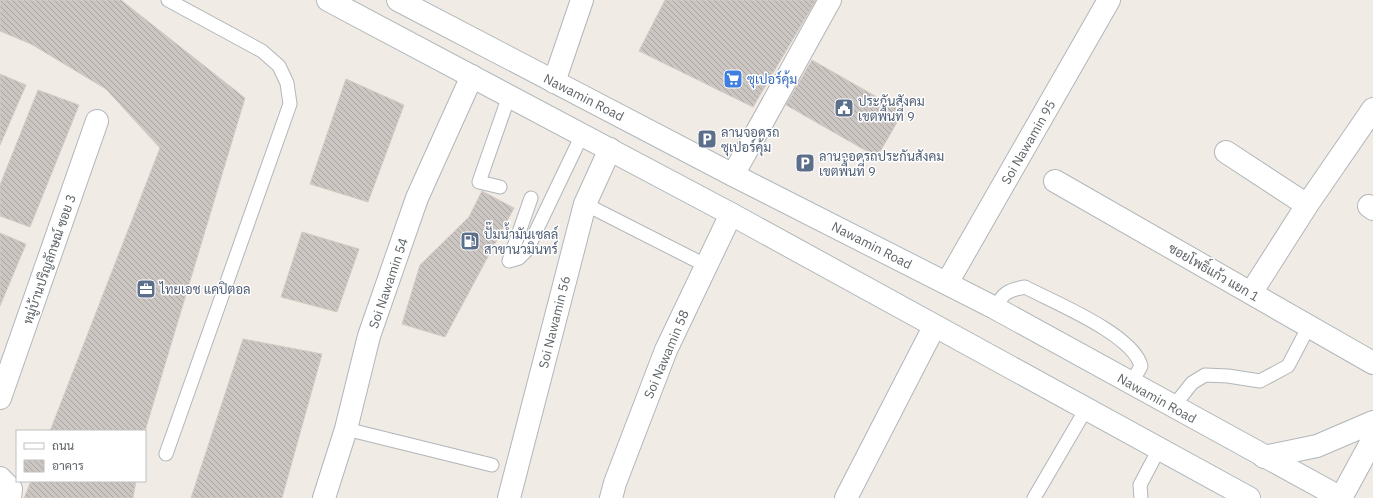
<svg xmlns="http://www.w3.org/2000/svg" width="1373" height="498" font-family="'IBM Plex Sans',Sarabun,sans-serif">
<defs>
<pattern id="building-back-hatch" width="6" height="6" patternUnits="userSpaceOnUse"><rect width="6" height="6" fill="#cbc6c2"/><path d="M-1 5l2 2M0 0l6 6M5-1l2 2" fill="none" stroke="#a8a4a1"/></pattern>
</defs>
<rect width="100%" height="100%" fill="#f0ebe5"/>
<!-- building -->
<path fill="url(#building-back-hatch)" stroke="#d6cbc3" d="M0,0H121L245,98L145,431H50L160,148L106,89L31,44L0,31Z
M665,0H816L753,107L639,51Z
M812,60L903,112L877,157L786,105Z
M0,74L26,85L0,145Z
M346,79L404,105L368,202L310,184Z
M38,90L79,105L30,227L0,216V185Z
M482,191L514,208L445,337L402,324L420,265L469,217Z
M302,232L359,249L337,312L281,297Z
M0,233L26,244L0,306Z
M243,339L322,354L282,498H191Z
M31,481H136L133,498H24Z"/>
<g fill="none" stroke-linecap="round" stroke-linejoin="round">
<defs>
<path id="service" d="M500,187L479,182L509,96
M531,198L509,261L519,258L527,250L582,135
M585,204L705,265
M995,308C1003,293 1008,290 1025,287C1053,302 1133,334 1141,366L1131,384
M1173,407L1192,383L1205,375L1228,376L1260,381L1288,366L1309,326
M346,429L492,465
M166,454L290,104L287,83L279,66L262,51L168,0
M1034,498L1086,409
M1141,498L1140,485L1159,449"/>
<path id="minor" d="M554,82L582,0
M1226,152L1307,205
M733,175L830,0
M1055,181L1373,363
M1369,206L1373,209
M947,283L1109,0
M1251,293L1307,205L1373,109
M0,398L97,121
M0,478L11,489L10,498
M324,498L346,429L369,336L417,198L472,76
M509,498L585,204L610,149
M611,498L615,483L666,350L731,214
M846,498L934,327"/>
<path id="tertiary" d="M1264,457L1317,446L1373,422
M1341,498L1373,439"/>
<path id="secondary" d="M328,0L731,214L1249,498
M398,0L733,175L995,308L1341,498"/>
</defs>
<!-- service casing -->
<use href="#service" stroke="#b1b6b9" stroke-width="15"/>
<!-- minor casing -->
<use href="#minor" stroke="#b1b6b9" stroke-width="24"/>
<!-- tertiary casing -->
<use href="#tertiary" stroke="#b1b6b9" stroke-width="24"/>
<!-- secondary casing -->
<use href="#secondary" stroke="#b2b8bb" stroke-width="24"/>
<!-- service -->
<use href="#service" stroke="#fff" stroke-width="13"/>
<!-- minor -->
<use href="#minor" stroke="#fff" stroke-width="22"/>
<!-- tertiary -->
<use href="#tertiary" stroke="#fff" stroke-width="22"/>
<!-- secondary -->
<use href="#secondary" stroke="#fff" stroke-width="22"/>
</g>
<!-- icons -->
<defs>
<symbol id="supermarket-square" viewBox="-11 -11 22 22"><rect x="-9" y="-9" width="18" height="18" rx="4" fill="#3f7fe0" stroke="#fff"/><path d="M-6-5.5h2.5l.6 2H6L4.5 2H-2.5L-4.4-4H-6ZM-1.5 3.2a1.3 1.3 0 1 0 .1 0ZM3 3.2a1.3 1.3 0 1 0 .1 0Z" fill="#fff"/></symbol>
<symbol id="civic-square" viewBox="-11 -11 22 22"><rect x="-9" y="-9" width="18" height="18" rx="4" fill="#5c6f8a" stroke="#fff"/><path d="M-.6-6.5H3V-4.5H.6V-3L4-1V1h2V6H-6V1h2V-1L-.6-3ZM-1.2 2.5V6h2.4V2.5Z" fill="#fff"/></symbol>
<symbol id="parking-square" viewBox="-11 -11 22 22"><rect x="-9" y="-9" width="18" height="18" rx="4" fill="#5c6f8a" stroke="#fff"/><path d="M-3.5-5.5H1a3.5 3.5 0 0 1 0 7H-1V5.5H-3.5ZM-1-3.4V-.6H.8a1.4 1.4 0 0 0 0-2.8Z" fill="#fff"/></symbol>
<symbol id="fuel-square" viewBox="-11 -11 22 22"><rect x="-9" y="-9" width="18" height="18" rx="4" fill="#5c6f8a" stroke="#fff"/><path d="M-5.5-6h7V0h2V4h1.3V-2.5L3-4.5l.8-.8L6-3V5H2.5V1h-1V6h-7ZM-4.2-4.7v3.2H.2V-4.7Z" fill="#fff"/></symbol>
<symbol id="office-square" viewBox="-11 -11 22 22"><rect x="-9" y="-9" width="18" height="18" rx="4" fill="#5c6f8a" stroke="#fff"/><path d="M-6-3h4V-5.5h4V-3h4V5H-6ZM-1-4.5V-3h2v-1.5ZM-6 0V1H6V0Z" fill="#fff"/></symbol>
</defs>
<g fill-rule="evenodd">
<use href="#supermarket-square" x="722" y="68" width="22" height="22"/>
<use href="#civic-square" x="833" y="97" width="22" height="22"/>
<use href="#parking-square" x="696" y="128" width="22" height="22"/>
<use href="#parking-square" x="794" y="152" width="22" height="22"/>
<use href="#fuel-square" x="459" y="230" width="22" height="22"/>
<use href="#office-square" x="135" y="278" width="22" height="22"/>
</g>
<g text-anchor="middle" stroke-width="3" stroke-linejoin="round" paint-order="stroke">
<!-- shop labels -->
<g font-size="13" fill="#366cbe" stroke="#fff" text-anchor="start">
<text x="747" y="84">ซุเปอร์คุ้ม</text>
</g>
<!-- street labels -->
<g font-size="13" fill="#5d6467" stroke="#fff">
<text transform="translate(584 97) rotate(27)" y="5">Nawamin Road</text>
<text transform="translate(1028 142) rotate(-60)" y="5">Soi Nawamin 95</text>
<text transform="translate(872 245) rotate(27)" y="5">Nawamin Road</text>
<text transform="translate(49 259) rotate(-71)" y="5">หมู่บ้านปริญลักษณ์ ซอย 3</text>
<text transform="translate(1214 272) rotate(30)" y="5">ซอยโพธิ์แก้ว แยก 1</text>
<text transform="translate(388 283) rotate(-71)" y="5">Soi Nawamin 54</text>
<text transform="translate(554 322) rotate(-76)" y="5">Soi Nawamin 56</text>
<text transform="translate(666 354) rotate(-67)" y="5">Soi Nawamin 58</text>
<text transform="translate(1157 398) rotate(29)" y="5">Nawamin Road</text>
</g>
<!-- service labels -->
<g font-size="13" fill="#4e5e75" stroke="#fff" text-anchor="start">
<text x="858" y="106">ประกันสังคม<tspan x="858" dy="15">เขตพื้นที่ 9</tspan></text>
<text x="721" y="137">ลานจอดรถ<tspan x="721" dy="15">ซุเปอร์คุ้ม</tspan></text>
<text x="819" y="161">ลานจอดรถประกันสังคม<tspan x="819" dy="15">เขตพื้นที่ 9</tspan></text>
<text x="484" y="239">ปั๊มน้ำมันเชลล์<tspan x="484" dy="15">สาขานวมินทร์</tspan></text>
<text x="160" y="294">ไทยเอช แคปิตอล</text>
</g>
</g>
<!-- legend -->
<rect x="16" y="430" width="130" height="52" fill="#ffffff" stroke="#bec1c2"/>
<rect x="24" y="443" width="20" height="6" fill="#ffffff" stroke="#bec1c2"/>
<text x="52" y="450" font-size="12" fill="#5d6467">ถนน</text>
<rect x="24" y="460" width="20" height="12" fill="url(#building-back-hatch)" stroke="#bec1c2"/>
<text x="52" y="470" font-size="12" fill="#5d6467">อาคาร</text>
</svg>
